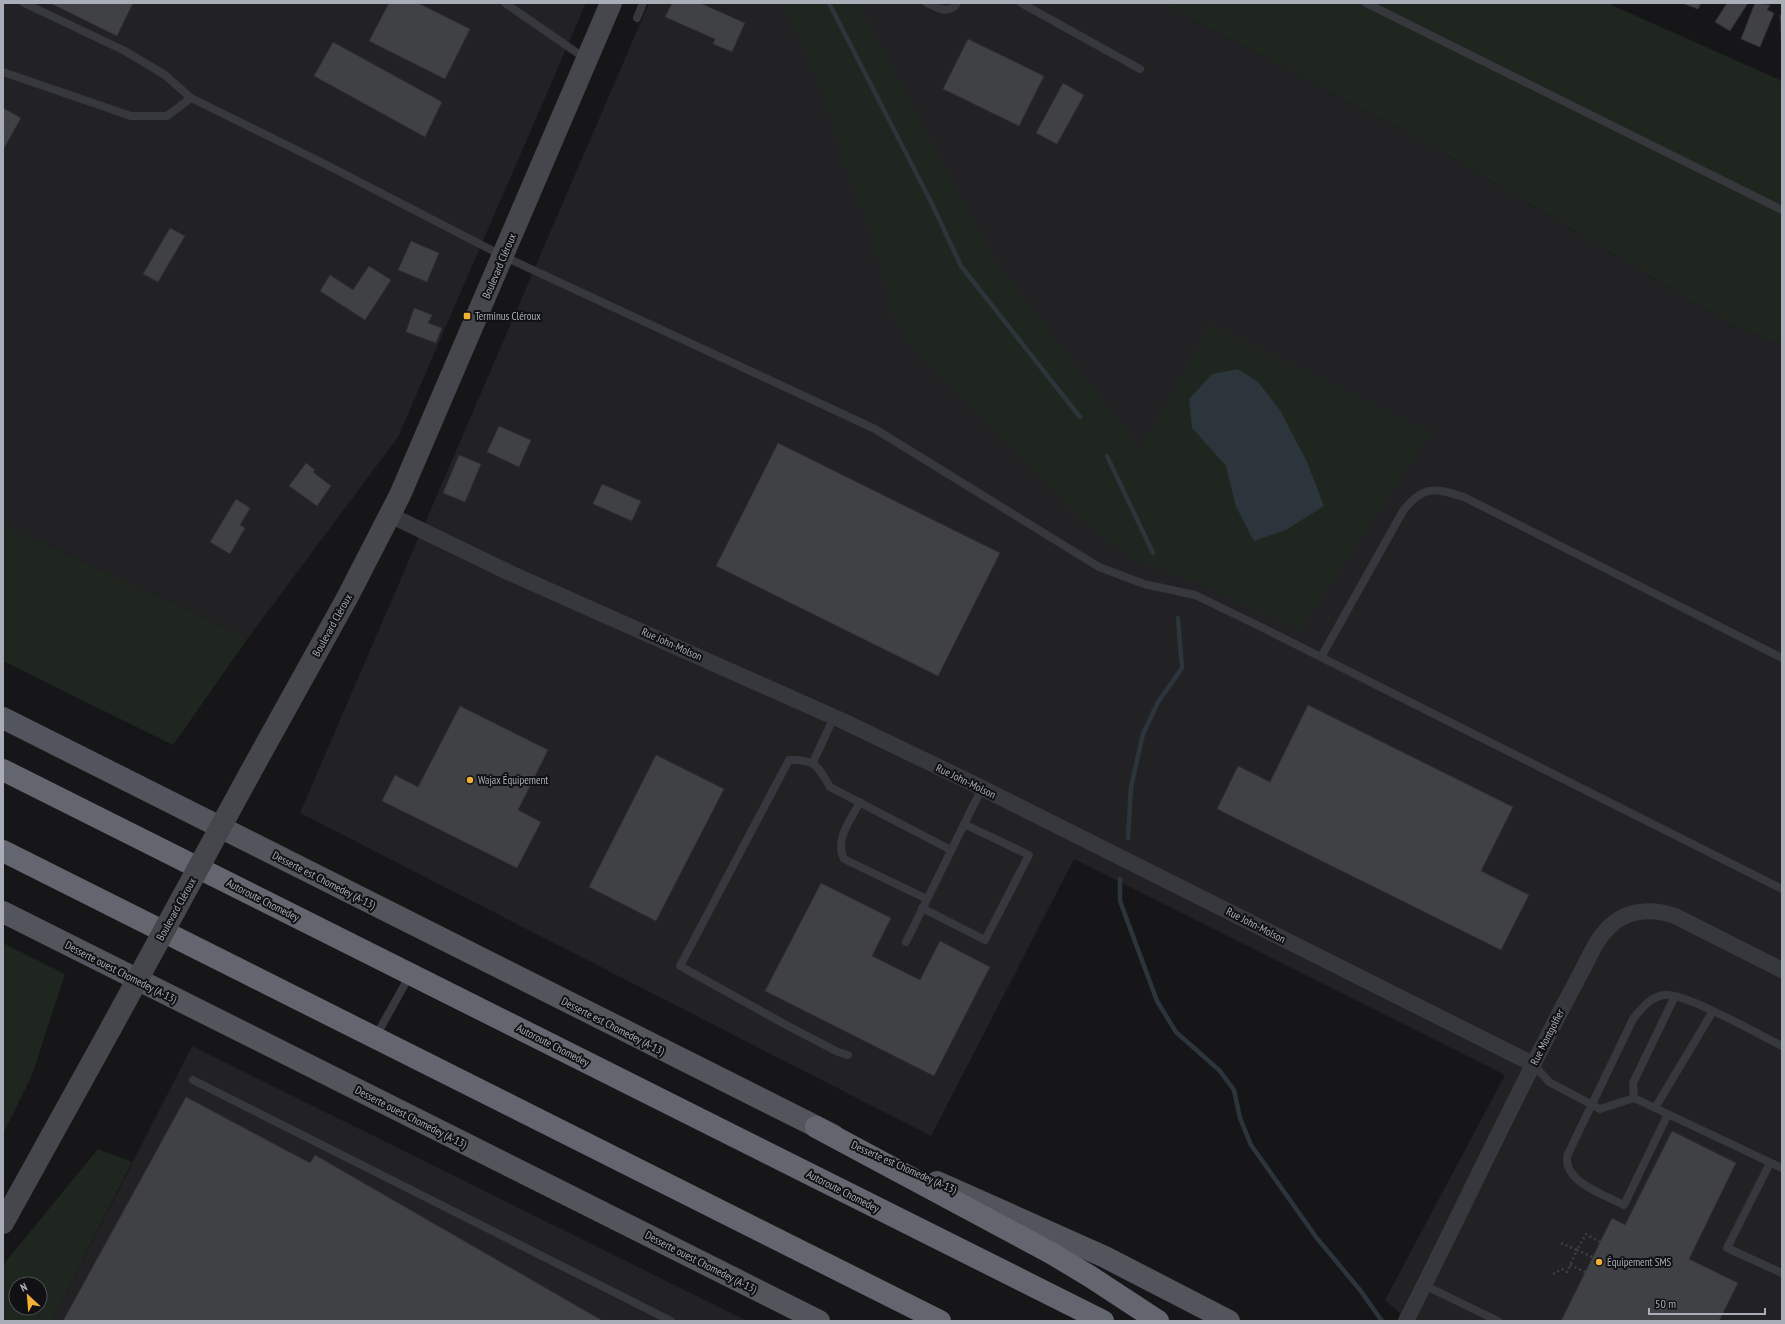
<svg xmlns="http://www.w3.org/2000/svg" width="1785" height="1324" font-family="'PT Sans Narrow',sans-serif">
<rect width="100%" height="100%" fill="#161618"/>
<!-- built -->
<path fill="#222225" d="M3,3H586L398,437L248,638L3,524Z
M649,3H1162L1441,151L1735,327L1782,345V1321H1409L1385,1300L1505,1075L1074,859L931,1136L300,813Z
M192,1046L747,1321H52Z"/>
<!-- green -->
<path fill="#1e261f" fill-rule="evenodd" d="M783,3H858L995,261L1141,449L1201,341L1209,323L1431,432L1301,630L1197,583L1129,556L1084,522L917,354L894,317L866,220L842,159L826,100Z
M1162,3H1607L1782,81V345L1735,327L1441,151Z
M3,524L248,638L173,745L3,661Z
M3,943L65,974L32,1075L3,1134Z
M98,1149L132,1162L52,1321H3V1265ZM16,1284H40V1308H16Z"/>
<!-- water -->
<path fill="#2c353c" d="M1238,369L1258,382L1280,410L1307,462L1324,506L1286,530L1254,541L1236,507L1226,466L1192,428L1189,399L1212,374Z"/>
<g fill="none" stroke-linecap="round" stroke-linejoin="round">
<!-- stream -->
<path stroke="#2c353c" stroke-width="4.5" d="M829,3L933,206L961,266L1080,417
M1107,456L1153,553
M1128,838L1131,787L1143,734L1158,702L1182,668L1178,618
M1120,879V901L1157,1001L1176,1032L1220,1071L1234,1090L1240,1118L1251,1145L1316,1237L1360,1290L1382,1321"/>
</g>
<!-- building -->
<path fill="#404145" stroke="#303034" d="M50,3H133L117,36Z
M389,3H418L470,29L445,79L369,41Z
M672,3H700L745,23L732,52L713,44L715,39L665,17Z
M1682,3H1701L1698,9Z
M1727,3H1748L1730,31L1715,22Z
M1755,3L1770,5L1767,10L1774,13L1760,47L1741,39Z
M1780,15H1782V49Z
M968,39L1044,76L1019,126L943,89Z
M333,42L442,102L425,137L314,76Z
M1063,83L1084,95L1057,144L1036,133Z
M3,108L21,118L3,150Z
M170,228L185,236L158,282L143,274Z
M411,241L439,253L427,282L398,270Z
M369,266L391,280L365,320L320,291L330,275L353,290Z
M414,308L432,315L428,323L442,328L436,343L406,332Z
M499,426L531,440L519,467L487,452Z
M778,443L1000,553L938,676L716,566Z
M459,455L481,464L465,502L443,493Z
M306,463L315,470L313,472L331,486L317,506L289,486Z
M602,484L641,501L632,521L593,504Z
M236,499L250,508L240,525L245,528L230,554L210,542Z
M1308,705L1513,807L1481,871L1529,895L1501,950L1217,809L1238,766L1270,782Z
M460,706L548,750L518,810L541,822L517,868L382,801L395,775L418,787Z
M656,755L724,789L656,921L589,887Z
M821,883L891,918L872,956L920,980L940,941L990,967L934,1076L765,991Z
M186,1097L310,1163L315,1155L603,1321H63Z
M1672,1131L1736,1163L1689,1259L1738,1283L1719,1321H1561L1612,1218L1625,1225Z"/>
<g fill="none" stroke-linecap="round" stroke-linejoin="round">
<!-- path -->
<path stroke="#3d3f44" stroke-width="2.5" stroke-dasharray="2 3" stroke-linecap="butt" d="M1561,1243L1577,1250L1586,1234L1600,1242
M1570,1265L1585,1272
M1553,1274L1562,1269L1567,1272L1577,1250L1592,1257"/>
<!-- lane -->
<path stroke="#37383d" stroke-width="8" d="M24,3L125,51L165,75L191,98L323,163L503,256L875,429L1099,567L1144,584L1195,595L1257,625L1782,889
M505,3L586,59
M927,3C937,8 950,15 957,3
M1021,3L1140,69
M1366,3L1782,210
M637,18L643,3
M3,72L131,116H167L191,98
M1321,657L1403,511C1423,485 1435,488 1464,497L1782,658
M813,762L834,717
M860,802C851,819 834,840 844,859L927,899
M922,908L985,940L1029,855L964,824
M906,942L982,788
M376,1036L410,975
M848,1055L838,1052L788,1026L680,966L789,760C815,759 818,766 830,787L951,850
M1533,1064L1549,1082L1600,1109L1634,1098L1782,1168
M193,1080L671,1321
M1634,1098L1633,1083L1675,996
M1655,1108L1713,1011
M1668,1114L1624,1205C1605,1195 1560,1181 1568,1154L1633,1019C1641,1009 1650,997 1664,995C1684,992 1760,1035 1782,1046
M1770,1163L1727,1248L1782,1273
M1424,1285L1498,1321"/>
<!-- street -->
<path stroke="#37383d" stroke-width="16" d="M390,515L510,573L843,721L972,783L1533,1064
M1406,1321C1456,1223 1502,1123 1553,1026C1563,1006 1574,986 1584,967C1591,953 1597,939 1608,928C1626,909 1652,908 1675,916L1782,970"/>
<!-- secondary -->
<path stroke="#45474d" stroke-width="22" d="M250,773L347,598L400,495L611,3
M3,1223L111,1028"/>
<!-- primary -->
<path stroke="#53555c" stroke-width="22" d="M3,718L833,1135
M3,912L819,1321
M937,1182L1105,1257L1229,1321"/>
<!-- highway -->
<path stroke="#63666e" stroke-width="22" d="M3,770L1103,1321
M3,851L940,1321
M816,1127L1051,1253L1091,1277L1158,1321"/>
<!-- secondary-bridge -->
<path stroke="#45474d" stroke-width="22" d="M111,1028L250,773"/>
</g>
<!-- markers -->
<g fill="#f2b134" stroke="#111113" stroke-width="1.5">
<rect x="463" y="312" width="8" height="8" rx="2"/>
<circle cx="470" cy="780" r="4"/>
<circle cx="1599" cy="1262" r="4"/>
</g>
<g text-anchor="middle" stroke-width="4" stroke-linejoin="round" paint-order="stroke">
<!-- street labels -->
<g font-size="11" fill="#a8adb8" stroke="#111113">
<text transform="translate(499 266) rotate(-67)" y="4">Boulevard Cléroux</text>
<text transform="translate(332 625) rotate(-61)" y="4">Boulevard Cléroux</text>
<text transform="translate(672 644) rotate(24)" y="4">Rue John-Molson</text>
<text transform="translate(966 781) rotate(26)" y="4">Rue John-Molson</text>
<text transform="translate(324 880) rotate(27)" y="4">Desserte est Chomedey (A-13)</text>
<text transform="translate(263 900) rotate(27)" y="4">Autoroute Chomedey</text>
<text transform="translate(176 909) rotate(-61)" y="4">Boulevard Cléroux</text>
<text transform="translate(1256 925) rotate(27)" y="4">Rue John-Molson</text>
<text transform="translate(121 972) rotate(27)" y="4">Desserte ouest Chomedey (A-13)</text>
<text transform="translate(613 1026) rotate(27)" y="4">Desserte est Chomedey (A-13)</text>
<text transform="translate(1547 1037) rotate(-63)" y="4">Rue Montgolfier</text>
<text transform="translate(553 1045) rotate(27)" y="4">Autoroute Chomedey</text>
<text transform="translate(411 1117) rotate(27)" y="4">Desserte ouest Chomedey (A-13)</text>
<text transform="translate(904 1167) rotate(24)" y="4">Desserte est Chomedey (A-13)</text>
<text transform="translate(843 1191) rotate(27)" y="4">Autoroute Chomedey</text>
<text transform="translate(701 1262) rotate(27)" y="4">Desserte ouest Chomedey (A-13)</text>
</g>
<!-- poi labels -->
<g font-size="11" fill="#a8adb8" stroke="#111113" text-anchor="start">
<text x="475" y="320">Terminus Cléroux</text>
<text x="478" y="784">Wajax Équipement</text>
<text x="1607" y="1266">Équipement SMS</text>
</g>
</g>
<!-- border -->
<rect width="1785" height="1324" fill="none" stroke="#a8adb8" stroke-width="8"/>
<!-- north arrow -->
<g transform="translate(28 1296) rotate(334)"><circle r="19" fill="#111113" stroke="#4d4f55"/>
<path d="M0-3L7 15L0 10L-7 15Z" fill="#f2b134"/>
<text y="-6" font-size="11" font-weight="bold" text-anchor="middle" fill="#a8adb8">N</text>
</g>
<!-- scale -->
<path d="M1649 1308v6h116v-6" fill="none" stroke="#a8adb8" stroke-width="2"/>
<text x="1655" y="1308" font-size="12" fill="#a8adb8" stroke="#111113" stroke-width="3" paint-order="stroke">50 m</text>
</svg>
